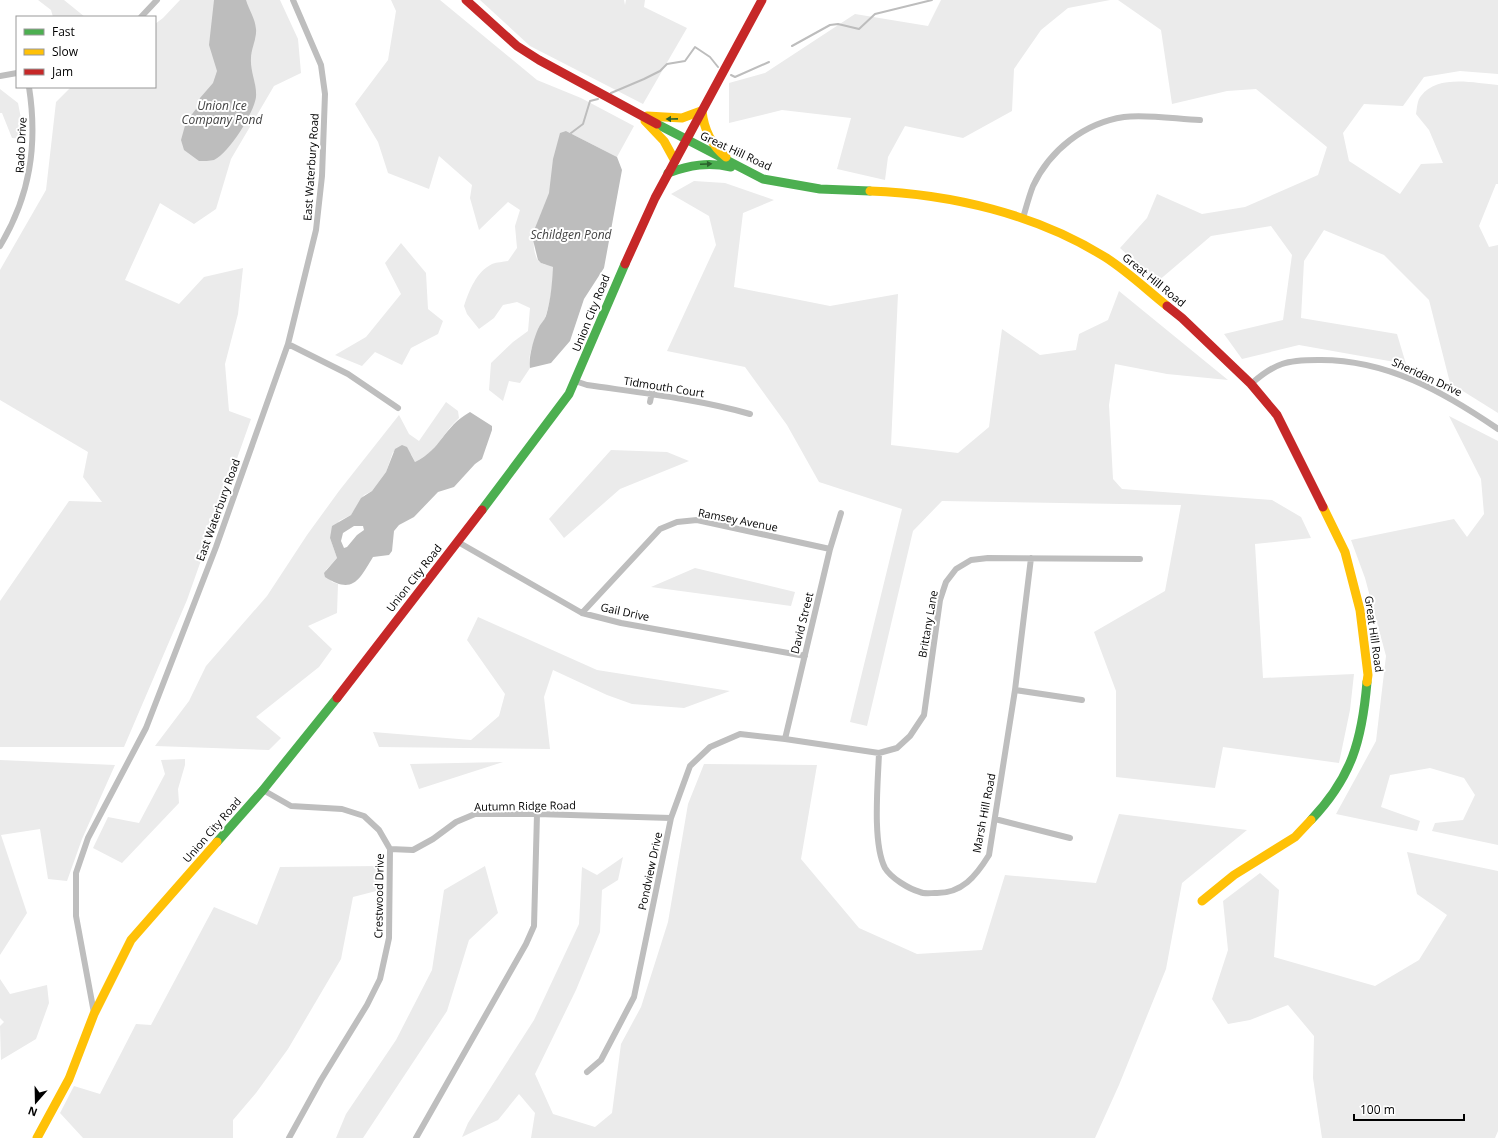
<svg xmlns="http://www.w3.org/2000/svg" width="1498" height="1138" font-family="'Open Sans',sans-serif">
<rect width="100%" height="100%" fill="#fff"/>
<!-- green -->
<path fill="#ebebeb" d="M38,0H64L85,17H53L51,10Z
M180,0H280L298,39L301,73L274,86L231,159L216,209L194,224L160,203L125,280L179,304L204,277L243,268L238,314L225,364L229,411L251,419L187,600L124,747H0V601L69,501L102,502L83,477L88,452L0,400V270L46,190L56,102L71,87H155V24L163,18Z
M391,0H440L537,80L581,98L634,126L617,157L566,131C560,152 555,173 549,194C542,216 527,235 537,259C540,265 548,264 553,267C553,284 551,299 546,315C541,332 526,349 530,368L520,383L509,381L503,401L489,390L491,363L513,342L528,331L530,308L517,302L503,305L494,318L479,329L467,314L464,306C469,291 476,272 492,264C497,262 503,262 508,261L517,248L515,226L520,210L508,202L479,230L470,198L472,185L439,156L429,189L388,173L378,142L355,104L388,60L396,11Z
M480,0H624L625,5L626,0H645L644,7L687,28L643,104L530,46Z
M941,0H1110L1068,8L1041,30L1014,69L1012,111L963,138L905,126L888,157L885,180L837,169L851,118L782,110L729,123V83L765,73L855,14L928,26Z
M1118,0H1498V74L1460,71L1424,77L1403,106L1364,104L1343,133L1349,161L1400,194L1421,164L1443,163L1429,130L1416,114C1417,109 1417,100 1421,96C1437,74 1474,83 1498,85V184H1496L1479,226L1489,247L1498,245V413L1450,383L1429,300L1384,255L1324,230L1304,261L1301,318L1397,334L1406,364L1299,345L1242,359L1224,334L1283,320L1292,255L1271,226L1211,236L1157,282L1120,248L1147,218L1157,194L1202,214L1245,207L1318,175L1327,147L1256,89L1227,91L1172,104L1161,30Z
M0,89L18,103L25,139L12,138L2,113H0Z
M694,181L725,183L774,200L743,213L734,287L830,306L898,294L891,445L958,453L989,427L1002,329L1040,355L1076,350L1079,334L1108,320L1119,291L1228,380L1167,374L1115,364L1109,405L1113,479L1122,489L1272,500L1301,517L1311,538L1255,544L1263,678L1354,674L1350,710L1339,763L1223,747L1215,788L1116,777V691L1094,632L1165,591L1181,505L942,501L913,531L867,726L850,722L902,509L819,482L787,425L745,367L667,351L716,245L709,216L671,194Z
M401,243L426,273L428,309L443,321L438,334L411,348L402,365L375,352L362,366L335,355L366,337L401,294L385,263Z
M446,402L458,411L459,418C441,435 439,450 415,462L411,454L393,452L386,472L372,491L364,495L351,515L339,521L330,538L337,558L326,570L332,582L338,584L337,613L308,626L332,649L319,667L256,717L281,738L269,750L155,746L189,701L206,666L267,596L307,535L339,491L399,415L409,434L419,441Z
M1449,416L1498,441V845L1432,831L1435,823L1463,820L1475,795L1464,778L1430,768L1390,775L1381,807L1420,821L1417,831L1336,814L1376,741L1386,656L1365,578L1351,540L1454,519L1467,537L1484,514L1481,479Z
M611,450L667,452L689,461L620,489L564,538L549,519Z
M695,568L795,592L791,606L651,587Z
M478,617L597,670L730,691L684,708L632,704L607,695L553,670L544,697L550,749L379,747L373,732L471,740L499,716L505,694L467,640Z
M185,759V765L178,789L179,803L122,863L93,848L108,817L139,823L165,774L161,760Z
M0,760L115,765L82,839L67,881L48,879L40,829L1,835L27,913L0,955Z
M503,762L419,789L410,764Z
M704,764L817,765L801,859L859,928L917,954L982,950L1005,875L1096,883L1119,814L1247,830L1182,883L1166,969L1119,1085L1095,1138H531L535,1113L519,1094L498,1120L462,1137L468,1123L534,1020L579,924L582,867L597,875L623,857L618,880L602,890L600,932L576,990L535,1074L553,1114L595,1127L612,1113L621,1044L641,1007L668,922L688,804Z
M1407,852L1498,871V1131L1495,1138H1322L1313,1078L1314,1036L1288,1005L1250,1020L1228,1024L1212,999L1228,950L1223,901L1260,873L1279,890L1274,957L1375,986L1419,960L1447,915L1417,894Z
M380,866L384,889L353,897L341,959L288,1049L256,1093L233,1120V1138H83L60,1113L74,1086L100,1094L136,1024L151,1025L214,907L257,925L280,867Z
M485,866L498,913L469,940L447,1011L363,1138H336L346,1114L396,1040L432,970L444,890Z
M0,979L10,994L47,985L49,1003L36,1039L1,1060L0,1026L4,1022L0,1018Z"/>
<!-- water -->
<path fill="#bdbdbd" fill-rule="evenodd" d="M214,0H246C249,10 255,18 256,29C257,38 251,49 251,58C250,72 257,83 256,97C254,113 229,153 214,160C210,161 203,161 199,161L184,150L181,140L186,122L196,109L200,98L213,83L217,71L209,45Z
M566,131L617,157L622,170L604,268L584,299L570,341L551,363L530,368C528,358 534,338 538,329C540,324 544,321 546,316C551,299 552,284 553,267L541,263L538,260L533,240L535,228L549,193L553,159L560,133Z
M470,412L492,426V430L482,459L475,464L454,487L438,492L414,517L399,525L394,531L392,551L389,555L373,557C359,580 353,595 325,577L324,573L337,558L330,538L332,526L351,515L361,498L372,491L386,472L395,449L402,445L407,447L415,462C442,449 443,427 470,412ZM354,526H363L364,530L357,535L347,547L344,548L341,541L343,533Z"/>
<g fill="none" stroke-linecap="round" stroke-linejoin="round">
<!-- stream -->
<path stroke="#bdbdbd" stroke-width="2" d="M792,46L830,25L838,24L859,29L875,14L932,0
M731,75L735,77L769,62
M611,93L644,79L660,71L667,64L685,61L695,47L710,57L718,67
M571,133L583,124L590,101L598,99"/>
<!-- street -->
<path stroke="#bebebe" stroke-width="6" d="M141,17L157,0
M0,76L17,73
M1023,218C1026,208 1029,196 1033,186C1050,150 1084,123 1124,117C1145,114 1177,119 1200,120
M0,246C30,196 38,145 29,87
M288,344L348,374L398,408
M575,381L587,385C642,393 697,399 750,414
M1251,384C1260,376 1270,368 1282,364C1293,360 1306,360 1318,360C1386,359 1444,392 1498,429
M650,402L653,387
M458,542L582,613L621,623L805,656
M582,613L660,529L677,522L697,520L830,549
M1015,690L1082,700
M785,739L830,549L841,513
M879,753C878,782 872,843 885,868C891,878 909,889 920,892C924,894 930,893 935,893C962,894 976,876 989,855L1015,690L1031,558
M263,790L291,806L342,809L364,816L379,830L390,849L389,938L380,979L367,1005L321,1080L289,1138
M995,819L1070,838
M390,849L413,850L433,839L456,822L475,814H537L671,818
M94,1013L76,916V873L88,838L146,728L216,547L288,344L316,230L322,176L325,94L321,65L293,0
M587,1072L601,1060L634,997L671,818L690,766L710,747L740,734L785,739L879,753L897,748L910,736L924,715L940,600L946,582L956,569L971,560L988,558L1140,559
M416,1138L526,944L534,926L537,814"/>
<!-- fast -->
<path stroke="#4caf50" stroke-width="9" d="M657,124L763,179L820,189L870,191
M668,173C690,165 708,162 731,167
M482,510L569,394L625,264
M1311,820C1352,777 1362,740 1367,682
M217,842L263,790L337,698"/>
<!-- slow -->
<path stroke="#ffc107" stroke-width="9" d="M702,111C704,130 711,145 726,157
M647,116L682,118L701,111
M645,121L664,141L675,161
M870,191C951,194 1036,214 1105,257C1127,271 1147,290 1167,306
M1323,507L1345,552L1360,610L1368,675L1367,682
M1202,901L1234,875L1295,837L1311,820
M37,1138L69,1079L94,1014L131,940L217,842"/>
<!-- jam -->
<path stroke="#c62828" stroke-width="9" d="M466,0L517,46L539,60L657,124
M625,264L655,198L762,0
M1167,306L1182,318L1251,384L1277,415L1323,507
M337,698L482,510"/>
</g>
<!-- one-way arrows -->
<defs><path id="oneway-solid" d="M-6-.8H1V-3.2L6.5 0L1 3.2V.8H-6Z"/></defs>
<g fill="#2a602c">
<use href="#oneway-solid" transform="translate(672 119) rotate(179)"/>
<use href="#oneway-solid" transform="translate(706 164) rotate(-3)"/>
</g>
<g text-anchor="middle" stroke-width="4" stroke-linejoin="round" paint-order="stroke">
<!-- street labels -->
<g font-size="11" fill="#000" stroke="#fff">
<text transform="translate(21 145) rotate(-87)" y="4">Rado Drive</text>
<text transform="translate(736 151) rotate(25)" y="4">Great Hill Road</text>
<text transform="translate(311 167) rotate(-86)" y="4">East Waterbury Road</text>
<text transform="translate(1154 280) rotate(39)" y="4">Great Hill Road</text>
<text transform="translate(591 313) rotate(-68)" y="4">Union City Road</text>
<text transform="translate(1427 377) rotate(25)" y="4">Sheridan Drive</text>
<text transform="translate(664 387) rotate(9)" y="4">Tidmouth Court</text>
<text transform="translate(218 510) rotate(-70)" y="4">East Waterbury Road</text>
<text transform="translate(738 520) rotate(11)" y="4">Ramsey Avenue</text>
<text transform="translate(414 578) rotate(-52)" y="4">Union City Road</text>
<text transform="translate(625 612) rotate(12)" y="4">Gail Drive</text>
<text transform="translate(802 623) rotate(-76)" y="4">David Street</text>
<text transform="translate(928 624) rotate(-80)" y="4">Brittany Lane</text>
<text transform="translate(1374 634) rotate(82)" y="4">Great Hill Road</text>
<text transform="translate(525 806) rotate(-1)" y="4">Autumn Ridge Road</text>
<text transform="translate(984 813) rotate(-79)" y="4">Marsh Hill Road</text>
<text transform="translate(212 830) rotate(-49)" y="4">Union City Road</text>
<text transform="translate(650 871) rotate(-78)" y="4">Pondview Drive</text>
<text transform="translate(379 896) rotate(-89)" y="4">Crestwood Drive</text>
</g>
<!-- water labels -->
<g font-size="12" font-style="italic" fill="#424242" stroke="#fff">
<text x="222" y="110">Union Ice<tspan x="222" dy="14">Company Pond</tspan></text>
<text x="571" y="239">Schildgen Pond</text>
</g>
</g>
<!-- legend -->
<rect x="16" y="16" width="140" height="72" fill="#ffffff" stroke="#999999"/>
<rect x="24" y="29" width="20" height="6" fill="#4caf50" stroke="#999999"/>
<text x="52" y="36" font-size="12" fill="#000000">Fast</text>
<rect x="24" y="49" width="20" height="6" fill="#ffc107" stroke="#999999"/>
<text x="52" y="56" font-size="12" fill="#000000">Slow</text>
<rect x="24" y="69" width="20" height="6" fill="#c62828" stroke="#999999"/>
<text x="52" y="76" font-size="12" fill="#000000">Jam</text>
<!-- north arrow -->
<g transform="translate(36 1102) rotate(200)" stroke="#ffffff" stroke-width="3" paint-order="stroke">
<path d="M0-3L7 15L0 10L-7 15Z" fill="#000000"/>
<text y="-6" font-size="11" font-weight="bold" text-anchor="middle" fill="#000000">N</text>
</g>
<!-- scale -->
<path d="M1354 1114v6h110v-6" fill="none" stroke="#000000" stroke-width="2"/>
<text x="1360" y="1114" font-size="12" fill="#000000" stroke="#ffffff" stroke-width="3" paint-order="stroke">100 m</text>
</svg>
